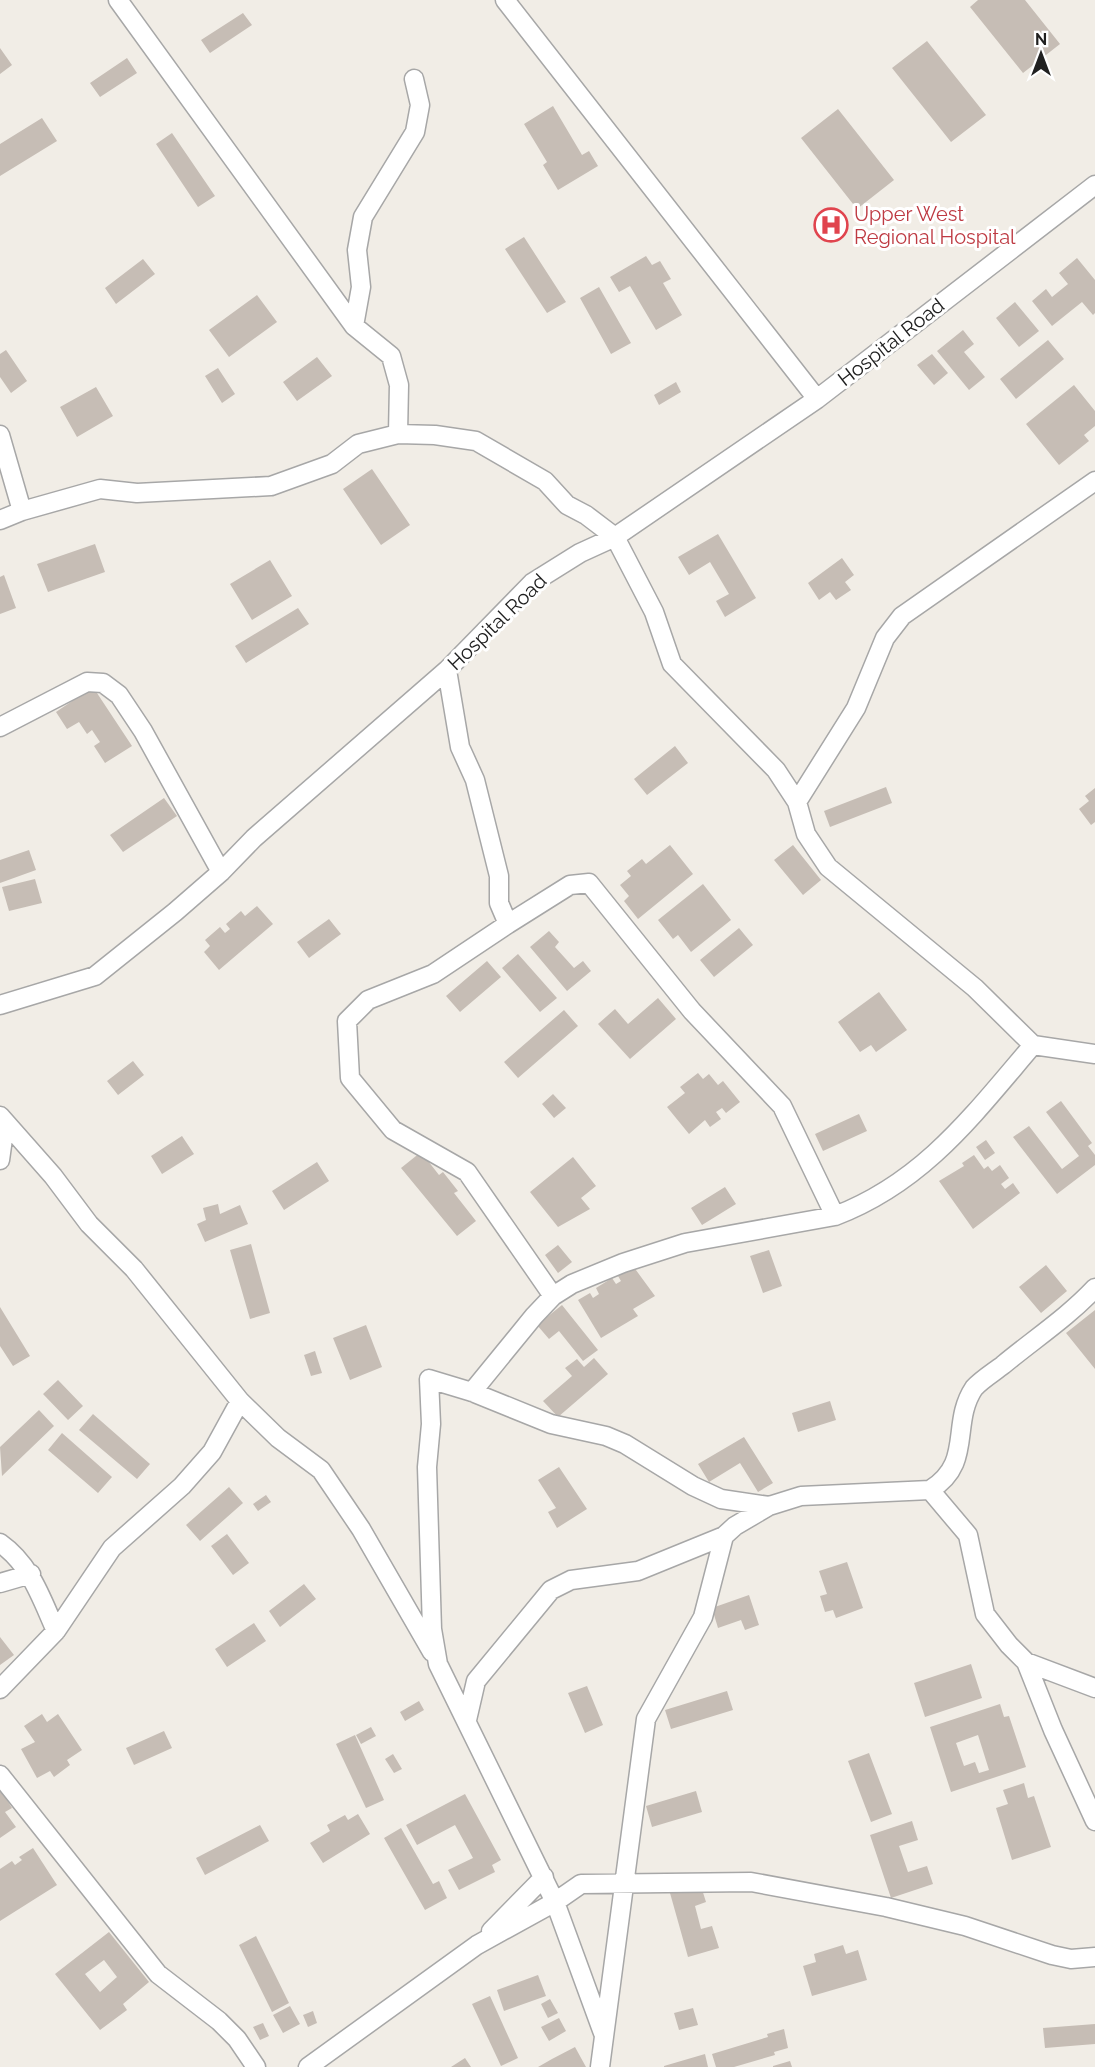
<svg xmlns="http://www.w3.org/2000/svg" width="1095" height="2067" font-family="Raleway,sans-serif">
<rect width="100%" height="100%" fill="#f1ede6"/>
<!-- building -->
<path fill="#c6bdb5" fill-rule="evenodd" d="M978,0H1025L1060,44L1023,73L970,7Z
M243,13L252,25L210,53L201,40Z
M927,41L986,115L951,142L892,68Z
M0,48L12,65L0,74Z
M127,58L137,73L100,97L90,83Z
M553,106L582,155L589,151L598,166L558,190L543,165L547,162L524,124Z
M838,109L894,180L857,209L801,138Z
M42,118L57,141L0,176V144Z
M172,133L215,196L198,207L156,144Z
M524,237L566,302L547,313L505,249Z
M646,256L652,265L660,261L671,279L663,283L682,315L656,330L630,286L619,292L610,277Z
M1077,258L1095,280V313L1093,315L1082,302L1052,326L1032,301L1046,289L1052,297L1068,284L1059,273Z
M143,259L155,274L116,304L105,288Z
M599,287L631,343L611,354L580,298Z
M257,295L277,322L229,357L209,330Z
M1015,302L1039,331L1019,347L996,318Z
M963,330L974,344L964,352L985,377L969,390L937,351Z
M1048,340L1064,359L1016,399L1000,379Z
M6,350L27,381L11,393L0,377V354Z
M932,354L948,373L934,385L917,365Z
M317,357L332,376L297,401L283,382Z
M218,368L235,394L222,403L205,376Z
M676,382L681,392L659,405L654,395Z
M1074,385L1095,411V426L1084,435L1089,441L1059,465L1026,424Z
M96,387L113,416L77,437L60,407Z
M372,469L410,525L381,545L343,489Z
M718,534L756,598L725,617L716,601L729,594L710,562L689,575L678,557Z
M95,544L105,572L48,592L37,564Z
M842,558L854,575L845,582L851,590L836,600L830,592L819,600L808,583Z
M270,560L292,596L252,620L230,584Z
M4,575L16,608L0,614V577Z
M298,608L309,624L246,663L235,646Z
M93,687L132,746L105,763L94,746L100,742L92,730L87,734L79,722L67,729L56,712Z
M675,746L688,763L647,795L634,779Z
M886,787L892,803L830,827L824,811Z
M1095,788V822L1091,825L1079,809L1089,801L1085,796Z
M164,798L177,816L123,852L110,835Z
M670,845L693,874L638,919L624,901L629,896L620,885L631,876L627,871L642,859L646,864Z
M793,845L821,880L803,895L774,860Z
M29,850L36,870L0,883V860Z
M35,879L42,903L9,911L2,887Z
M703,884L731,920L691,952L678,935L673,939L658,920Z
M257,906L273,924L219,970L204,952L210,946L205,940L220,927L225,933L230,929L226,924L241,911L245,916Z
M329,919L341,934L309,958L297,942Z
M739,928L753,945L714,977L700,960Z
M549,931L559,942L555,947L574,968L583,961L591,971L567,991L530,947Z
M518,954L557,998L540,1012L502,968Z
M487,961L501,977L460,1012L446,996Z
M879,992L907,1030L876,1052L871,1045L860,1052L838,1022Z
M658,998L676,1019L630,1059L598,1024L615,1009L628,1024Z
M564,1010L578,1026L518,1078L504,1062Z
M133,1061L144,1075L118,1095L107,1081Z
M698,1073L703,1079L709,1074L718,1085L723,1081L740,1102L726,1113L722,1108L716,1112L721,1119L710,1127L705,1120L689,1134L667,1107L685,1093L680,1087Z
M553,1094L566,1108L554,1118L542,1104Z
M1061,1101L1092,1143L1088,1146L1095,1155V1165L1057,1194L1013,1137L1029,1126L1062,1169L1079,1156L1046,1112Z
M859,1114L867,1131L823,1151L815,1134Z
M182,1136L194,1154L162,1174L151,1156Z
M986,1140L995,1153L985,1160L976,1147Z
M421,1152L439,1175L443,1172L458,1191L454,1193L476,1221L457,1236L401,1168Z
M974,1155L984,1169L988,1166L992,1171L1000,1165L1009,1178L1001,1184L1005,1189L1013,1183L1020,1193L973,1229L939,1181L964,1166L962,1163Z
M573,1157L596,1186L581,1198L590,1209L558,1227L530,1192Z
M317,1162L329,1181L284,1210L272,1191Z
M725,1187L736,1204L702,1225L691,1208Z
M218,1204L220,1214L240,1205L248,1224L205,1242L197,1224L206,1220L203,1208Z
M251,1244L270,1313L250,1319L230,1250Z
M558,1245L572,1262L558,1273L545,1255Z
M769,1250L782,1286L763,1293L750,1256Z
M1046,1265L1067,1291L1041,1313L1019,1287Z
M633,1266L655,1296L633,1309L638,1316L601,1338L578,1300L590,1293L593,1298L599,1294L596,1288L612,1278L616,1284L621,1281L618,1276Z
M562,1305L598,1350L583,1361L559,1331L549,1339L537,1325Z
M0,1307L30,1356L13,1366L0,1346Z
M1095,1310V1369L1066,1333Z
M366,1325L382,1367L350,1380L333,1338Z
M315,1351L322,1373L311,1376L304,1355Z
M594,1358L608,1374L558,1417L543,1401L572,1376L565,1368L577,1359L584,1367Z
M58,1380L83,1406L68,1420L43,1394Z
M830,1401L836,1420L798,1432L792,1413Z
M39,1410L54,1426L2,1476L0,1447Z
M93,1414L150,1464L137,1479L79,1430Z
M62,1433L112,1477L98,1493L48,1450Z
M744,1437L773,1483L758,1492L740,1463L709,1482L698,1464Z
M559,1467L587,1509L557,1528L548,1512L556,1508L538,1480Z
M229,1487L243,1503L200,1541L186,1525Z
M266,1495L271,1502L258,1511L253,1504Z
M227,1534L249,1563L233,1575L211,1546Z
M847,1562L863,1608L836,1618L833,1610L825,1612L820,1596L827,1594L819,1571Z
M304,1584L316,1599L280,1627L269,1611Z
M749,1595L759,1625L745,1630L741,1620L718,1628L712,1608Z
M254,1623L266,1641L227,1667L215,1649Z
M0,1637L14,1655L0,1665Z
M971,1664L982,1698L925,1717L914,1683Z
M587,1686L603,1725L585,1733L568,1693Z
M727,1691L733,1710L671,1729L665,1710Z
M419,1701L424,1710L405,1721L400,1712Z
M1000,1704L1004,1717L1009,1716L1026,1767L951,1792L930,1727ZM978,1735L989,1770L979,1773L975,1762L964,1766L956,1743Z
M42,1714L47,1722L58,1714L82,1750L67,1760L70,1765L54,1777L50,1771L37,1778L21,1749L35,1742L24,1726Z
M371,1727L376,1736L361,1744L356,1735Z
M164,1731L172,1748L134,1765L126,1748Z
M355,1735L384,1800L366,1808L336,1744Z
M869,1753L892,1814L871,1822L848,1761Z
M393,1754L402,1769L394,1773L385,1759Z
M1024,1783L1028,1798L1034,1796L1051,1847L1012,1860L996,1808L1008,1804L1003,1790Z
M0,1789L12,1808L5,1812L16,1827L0,1838Z
M696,1791L702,1812L652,1827L646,1806Z
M465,1794L501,1860L492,1865L495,1872L459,1890L448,1870L473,1858L455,1825L417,1845L406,1825Z
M358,1814L370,1834L323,1863L310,1843L330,1831L327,1825L345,1815L348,1820Z
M912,1821L918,1840L899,1846L908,1872L927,1866L933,1884L891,1898L870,1835Z
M260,1825L269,1841L205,1875L196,1858Z
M401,1828L433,1884L439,1881L447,1898L425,1910L384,1838Z
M33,1848L57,1885L0,1921V1869L12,1861L15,1865L22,1860L19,1857Z
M700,1883L706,1902L695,1906L701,1929L712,1926L719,1948L688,1957L670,1893Z
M109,1932L149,1982L123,2004L127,2010L100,2030L55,1974ZM104,1960L117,1977L100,1992L85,1974Z
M256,1936L289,2003L272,2012L239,1945Z
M843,1945L846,1954L858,1950L867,1980L812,1996L803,1966L816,1962L814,1954Z
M538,1975L546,1996L504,2011L497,1990Z
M490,1996L518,2058L501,2066L472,2004Z
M550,1999L558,2013L548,2018L541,2004Z
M290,2006L300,2024L283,2033L273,2015Z
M693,2008L698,2025L679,2030L674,2013Z
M313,2011L317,2023L308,2027L303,2015Z
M559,2018L566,2031L549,2041L541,2027Z
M263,2023L269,2036L260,2040L253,2027Z
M1095,2024V2044L1045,2048L1043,2028Z
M784,2029L788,2048L774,2052L775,2055L734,2067H716L712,2054L768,2037L767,2034Z
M575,2047L586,2067H538L552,2059Z
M705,2054L708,2067H664V2066Z
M465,2058L471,2067H451Z
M790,2061L792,2067H773V2066Z"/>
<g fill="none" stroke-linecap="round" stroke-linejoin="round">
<defs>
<path id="minor" d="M118,0L354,326L391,356L399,385L398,434
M505,0L817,399
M354,326L361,287L357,250L363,217L415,132L420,105L414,79
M0,435L22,511L100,489L137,493L271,486L332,464L358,444L398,434L435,435L476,441L545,481L567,505L586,515L615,537L654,612L672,664L776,770L797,802L806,834L828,867L975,988L1033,1045L1095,1054
M0,520L22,511
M447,670L460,747L475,780L499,876V903L508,924L433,974L368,1000L347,1021L350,1078L393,1130L467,1172L553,1296
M0,727L87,682L103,683L119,695L143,731L221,872
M797,802L856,708L885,638L902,616L1095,481
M508,924L570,885L589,883L692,1011L782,1106L835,1216
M0,1005L95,976L175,912L221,872L254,838L447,670L532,583L580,553L615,537L817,399L1095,185
M0,1116L53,1176L89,1224L134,1269L240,1401L278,1438L321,1470L361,1529L432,1652
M0,1160L5,1124
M472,1392L534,1316L553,1296L572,1284L623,1263L685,1243L835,1216C924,1182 973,1115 1033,1045
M930,1490L968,1535L985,1614L1009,1645L1026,1662L1095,1688
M0,1543C31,1565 41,1598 56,1631L0,1689
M0,1583L31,1574
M56,1631L112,1548L182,1486L212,1452L240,1401
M1026,1662L1053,1730L1095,1821
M467,1720L476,1681L551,1590L571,1580L638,1571L724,1536
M0,1775L158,1974L219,2021L237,2039L256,2067
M491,1931L544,1877
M603,2033L555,1902L438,1664L432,1629L427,1467L431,1424L429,1379L472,1392L551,1424L606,1436L625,1444L693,1486L721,1499L769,1506
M308,2067L477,1945L555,1902L581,1884L751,1882L886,1907L965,1926L1052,1955L1071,1959L1095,1957
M600,2067L646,1719L703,1617L724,1536L735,1526L769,1506L801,1496L930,1490C974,1463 950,1424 974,1388C981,1380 994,1372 1003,1365C1033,1340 1068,1317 1095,1288"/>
</defs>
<!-- minor casing -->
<use href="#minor" stroke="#a7a7a7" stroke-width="21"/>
<!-- minor -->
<use href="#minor" stroke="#fff" stroke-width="18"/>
</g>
<!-- icons -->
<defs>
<symbol id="hospital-ring" viewBox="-11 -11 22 22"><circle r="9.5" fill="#fff" stroke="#e0444e" stroke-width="1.5"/><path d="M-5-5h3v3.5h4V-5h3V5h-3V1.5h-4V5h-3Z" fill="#e0444e"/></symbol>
</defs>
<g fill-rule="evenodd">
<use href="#hospital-ring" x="812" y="206" width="38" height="38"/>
</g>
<g text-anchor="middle" stroke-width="6" stroke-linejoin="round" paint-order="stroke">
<!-- health labels -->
<g font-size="20" fill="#be3a42" stroke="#fff" text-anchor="start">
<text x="854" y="221">Upper West<tspan x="854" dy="23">Regional Hospital</tspan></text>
</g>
<!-- street labels -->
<g font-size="20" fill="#202020" stroke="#fff">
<text transform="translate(891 342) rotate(-38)" y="7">Hospital Road</text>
<text transform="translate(497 622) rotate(-44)" y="7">Hospital Road</text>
</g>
</g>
<!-- north arrow -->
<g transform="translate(1041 54)" stroke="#ffffff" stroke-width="4.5" paint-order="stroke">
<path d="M0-4.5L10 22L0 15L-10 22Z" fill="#202020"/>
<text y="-9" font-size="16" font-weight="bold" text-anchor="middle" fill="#202020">N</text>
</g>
</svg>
